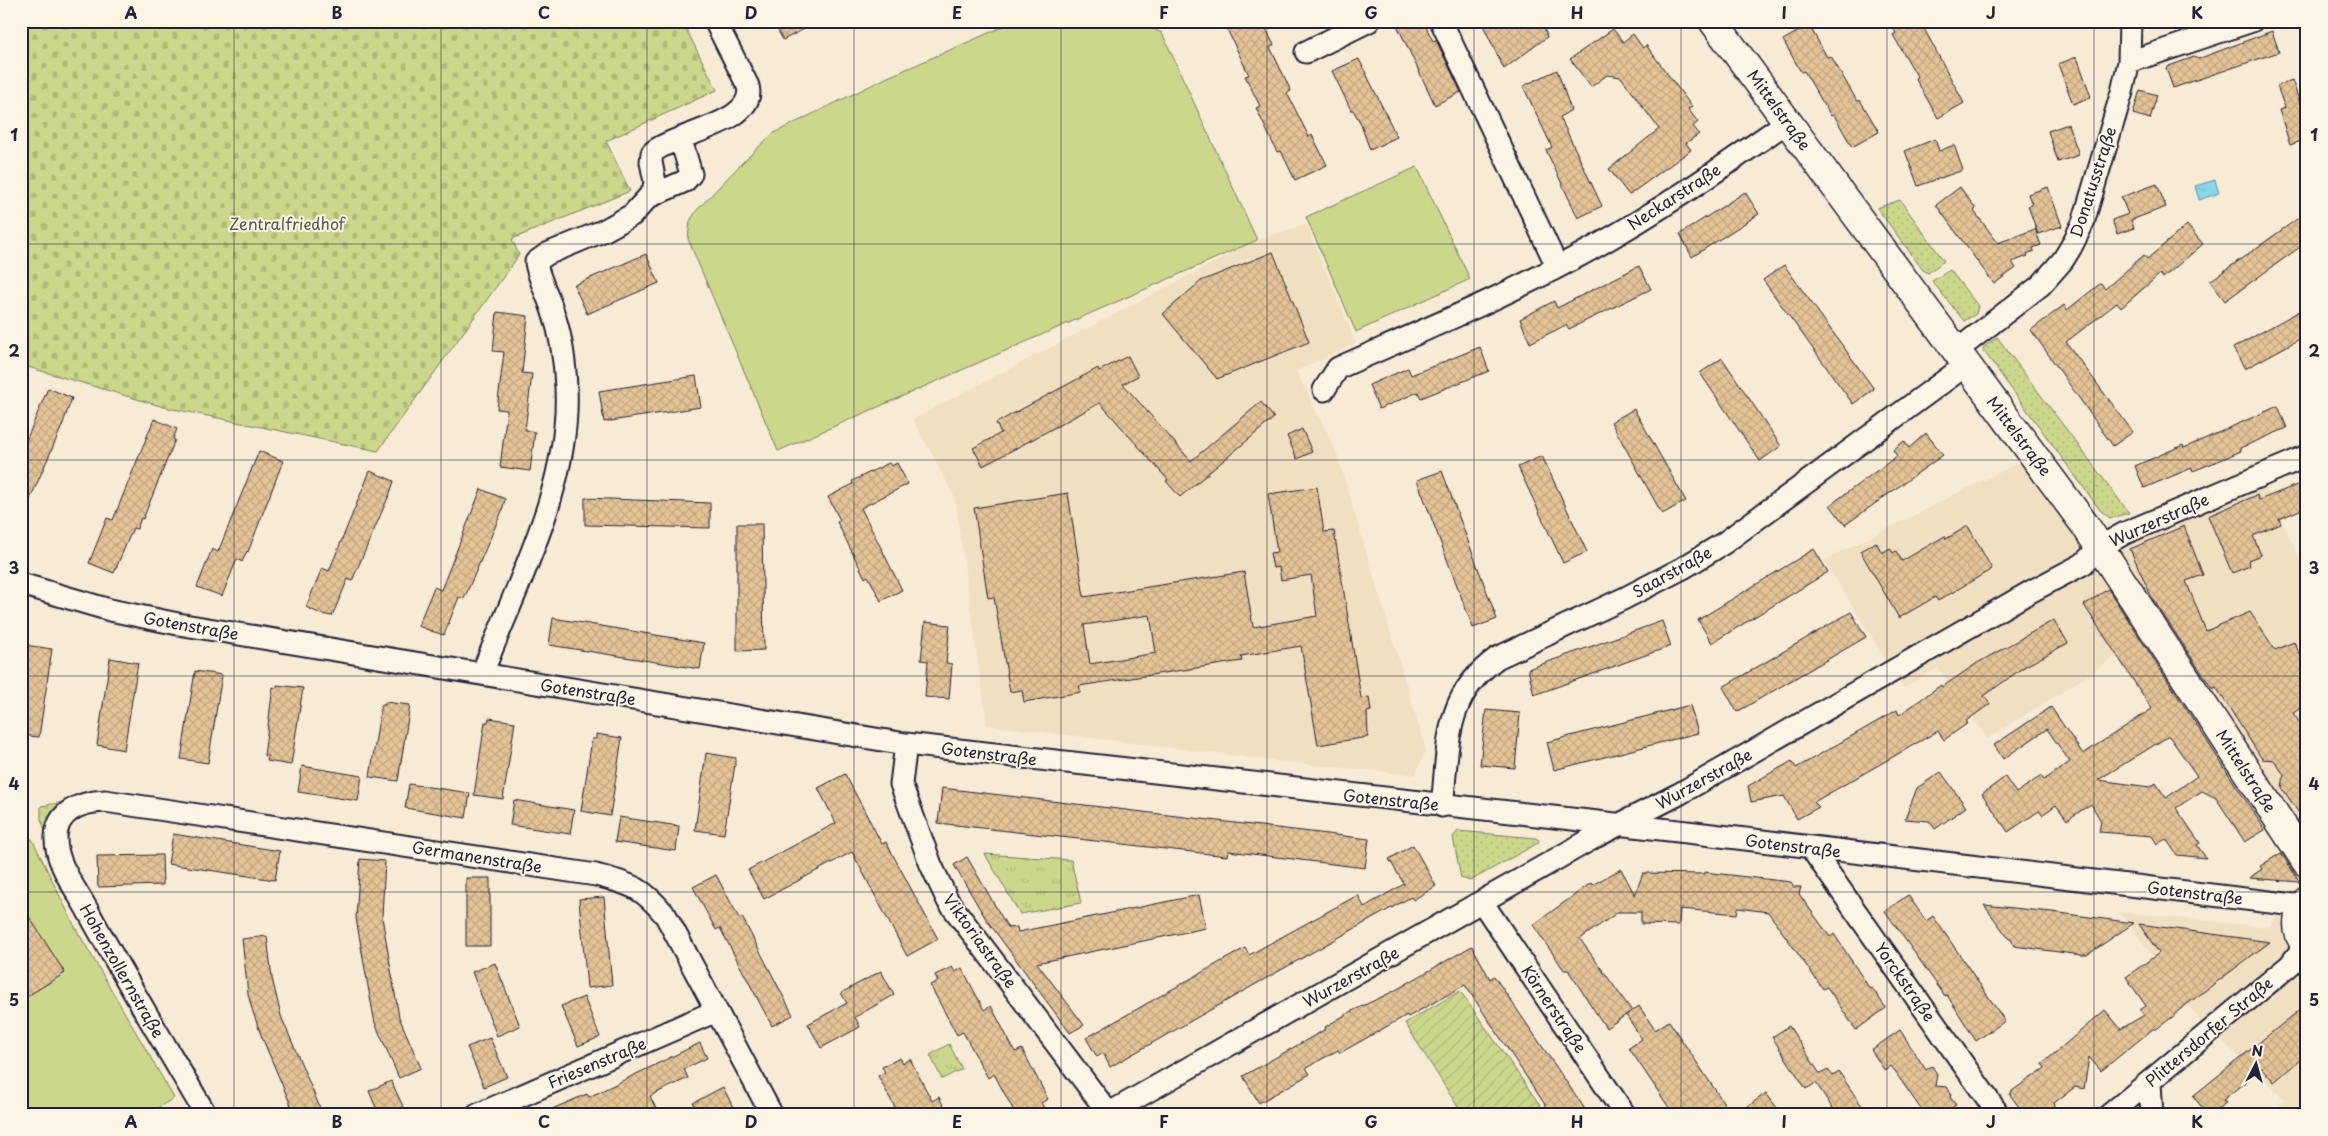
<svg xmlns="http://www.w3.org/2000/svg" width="2328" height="1136" font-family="'Playpen Sans',sans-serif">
<defs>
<pattern id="grass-dots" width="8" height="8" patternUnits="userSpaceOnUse" patternTransform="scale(1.25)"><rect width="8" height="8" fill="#cbd88b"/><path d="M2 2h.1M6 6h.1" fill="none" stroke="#aeb979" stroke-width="1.8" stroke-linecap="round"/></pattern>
<pattern id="cemetery-stones" width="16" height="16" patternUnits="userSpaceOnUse" patternTransform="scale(1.25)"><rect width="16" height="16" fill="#cbd88b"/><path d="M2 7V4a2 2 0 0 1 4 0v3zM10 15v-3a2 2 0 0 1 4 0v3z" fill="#aeb979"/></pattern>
<pattern id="park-tufts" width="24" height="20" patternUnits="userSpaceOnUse" patternTransform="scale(1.25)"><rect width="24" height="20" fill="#cbd88b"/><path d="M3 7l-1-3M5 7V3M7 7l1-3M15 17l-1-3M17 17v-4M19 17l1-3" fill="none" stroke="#aeb979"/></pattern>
<pattern id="garden-furrows" width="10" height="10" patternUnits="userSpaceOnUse" patternTransform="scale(1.25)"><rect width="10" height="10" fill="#cbd88b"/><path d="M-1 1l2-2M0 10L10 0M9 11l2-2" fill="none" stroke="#aeb979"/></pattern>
<pattern id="water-ripples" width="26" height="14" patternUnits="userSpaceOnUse" patternTransform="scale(1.25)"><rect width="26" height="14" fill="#89d5e9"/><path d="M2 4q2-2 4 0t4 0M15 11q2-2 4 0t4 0" fill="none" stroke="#76b7c9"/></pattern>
<pattern id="building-cross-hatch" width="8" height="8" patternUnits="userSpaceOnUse" patternTransform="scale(1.25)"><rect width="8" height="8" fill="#e4c396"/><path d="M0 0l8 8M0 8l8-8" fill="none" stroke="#c3a782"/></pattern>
</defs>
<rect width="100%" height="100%" fill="#f7ebd5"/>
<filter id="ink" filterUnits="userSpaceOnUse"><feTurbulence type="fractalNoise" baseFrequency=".02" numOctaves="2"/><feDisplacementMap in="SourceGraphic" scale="10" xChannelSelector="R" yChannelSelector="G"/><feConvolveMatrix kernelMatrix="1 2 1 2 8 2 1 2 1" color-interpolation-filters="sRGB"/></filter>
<g filter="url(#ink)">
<!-- built -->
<path fill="#f1dfc2" d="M1306,224L1356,343L1296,371L1336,451L1426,750L1415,775L1284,762L987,725L955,498L913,419L1257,240Z
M2022,461L2099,557L2262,479L2307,574V1115H2267L2285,1100L2199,1019L2120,912L2269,927L2300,881L2144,634L2098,669L1987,739L1938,668L1903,688L1824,560Z"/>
<!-- grass -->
<path fill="url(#grass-dots)" stroke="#767d63" d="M1900,200L1944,261L1928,273L1923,270L1877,208Z
M1950,270L1978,306L1976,314L1964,321L1932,281Z
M1997,337L2129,513L2110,518L2100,510L1983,350L1984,347Z
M64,802L51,815L46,833L41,819V806Z
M1458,831L1536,838L1539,840L1538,843L1470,881L1461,878L1453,837Z"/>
<!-- cemetery -->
<path fill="url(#cemetery-stones)" stroke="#767d63" d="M21,21H682L717,90L606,141L630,191L512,239L519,255L378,451L164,407L21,365Z"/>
<!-- park -->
<path fill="url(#park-tufts)" stroke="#767d63" d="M985,854L1071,860L1081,903L1020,914Z
M949,1044L962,1069L942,1079L930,1055Z"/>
<!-- garden -->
<path fill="url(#garden-furrows)" stroke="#767d63" d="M1460,991L1547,1115H1463L1405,1023Z"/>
<!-- pitch -->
<path fill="#cbd88b" stroke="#767d63" d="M1016,21H1129L1142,24L1162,33L1257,240L778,451L688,239L690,221L697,210L741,164L772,134L886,78Z
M1417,167L1470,279L1356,332L1306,217Z
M24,838L32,839L75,927L174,1098L146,1115H21V839Z"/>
<!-- water -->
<path fill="url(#water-ripples)" stroke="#608da3" d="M2215,180L2219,193L2199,200L2195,186Z"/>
<!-- building -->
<path fill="url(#building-cross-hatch)" stroke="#22223b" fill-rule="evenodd" d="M773,21H820L783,40Z
M1223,21H1262L1274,45L1270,47L1291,91L1287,93L1309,137L1312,135L1327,165L1295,180L1281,151L1277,152L1256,108L1260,106L1245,76L1249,75Z
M1395,21H1423L1433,41L1436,40L1461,92L1435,105Z
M1481,21H1542L1547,37L1504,69Z
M1889,21H1920L1964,103L1938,118L1915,78L1917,76L1893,35L1896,33Z
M1809,25L1827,57L1831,56L1857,101L1860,100L1879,132L1852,147L1834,115L1831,116L1804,71L1801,72L1783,40Z
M1613,29L1623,42L1633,34L1643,48L1646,45L1692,107L1688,109L1698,122L1693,126L1699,134L1686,143L1691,150L1629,195L1609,169L1659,129L1621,77L1607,75L1591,87L1570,59Z
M2272,31L2279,52L2173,88L2166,68L2169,66L2194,57L2198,59Z
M2077,57L2091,97L2073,104L2058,64Z
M1359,59L1397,137L1370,150L1360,122L1353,110H1351L1332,71Z
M1557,70L1571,110L1560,117L1602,206L1578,218L1546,150L1552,147L1523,86Z
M2292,80L2300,103L2307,100V139L2290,145L2279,110L2285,108L2277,86Z
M2140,90L2157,95L2150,119L2133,114Z
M2068,124L2079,155L2058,162L2048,131Z
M1935,139L1939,151L1954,145L1963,170L1918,186L1905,151Z
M2157,184L2166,207L2131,220L2134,228L2117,234L2112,220L2128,214L2121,197Z
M1960,187L1976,209L1974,211L1998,243L2035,229L2041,245L2033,248L2034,251L2027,254L2028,256L2012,262L2016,268L1994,284L1936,205Z
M2048,187L2062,226L2038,234L2028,206L2032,205L2028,194Z
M1745,192L1759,214L1692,257L1680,234Z
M2307,212V242L2225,301L2210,281Z
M2187,225L2203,244L2163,278L2160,274L2121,308L2117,303L2066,342L2133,432L2113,446L2031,330L2064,305L2067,310L2101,283L2105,289L2144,255L2147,259Z
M1273,252L1309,342L1217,379L1163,314L1201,281Z
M646,254L659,283L587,314L574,285Z
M1784,265L1874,389L1853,404L1763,280Z
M1639,266L1651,289L1569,329L1566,325L1530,343L1520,319L1554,301L1557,308Z
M2307,307V335L2245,369L2233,348Z
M497,312L528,316L522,373L532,374L525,430L535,432L530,471L500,467L507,410L497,409L504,352L493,351Z
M1480,347L1489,371L1421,398L1418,392L1379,409L1369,385L1408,368L1411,375Z
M1128,356L1138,376L1123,384L1191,461L1261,402L1274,418L1180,497L1166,481L1168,480L1100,403L983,466L973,448L1001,433L996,423L1098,368L1099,371Z
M1722,358L1781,446L1760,461L1700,373Z
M696,376L701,407L604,422L599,391Z
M48,388L72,398L62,426L21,520V453Z
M2278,406L2287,428L2240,448L2241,451L2218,461L2193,471L2192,468L2144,488L2135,466L2183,445L2184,448Z
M1634,409L1686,501L1662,514L1611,422Z
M154,419L177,429L173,439L175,440L143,519L141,518L137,529L133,528L114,573L89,563L107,518L113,520Z
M1302,429L1312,452L1297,459L1287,436Z
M1926,433L1943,455L1845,525L1830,505L1897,456L1893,450L1904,441L1909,448Z
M259,451L283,461L248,552L247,551L242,562L237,559L222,596L197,587L212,549L218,552Z
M1542,456L1587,552L1563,563L1518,467Z
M889,463L891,466L897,463L908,484L861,508L902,590L881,601L868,576L865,578L837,522L840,520L828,497L853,484L852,481Z
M370,471L394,481L390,493L352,581L348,579L332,616L321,614L306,607L322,568L329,571Z
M1442,471L1497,619L1473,628L1417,480Z
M2307,481V507L2279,519L2281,524L2253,536L2261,555L2248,560L2250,566L2232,573L2208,516L2257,495L2259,500Z
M1317,487L1324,532L1334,531L1361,698L1369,697L1371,711L1367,712L1368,737L1318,745L1301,646L1241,656L1242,661L1079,686L1081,692L1024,702L1022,690L1010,692L994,597L988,598L974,508L1068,493L1084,597L1244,572L1253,627L1317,616L1311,575L1281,580L1279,567L1273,568L1270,553L1277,552L1268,494ZM1150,615L1156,653L1090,664L1084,625Z
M481,489L505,499L502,511L464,599L459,597L444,635L434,632L418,626L434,587L441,590Z
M585,498L710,503V528L585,525Z
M737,524H762L764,650L737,651Z
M1968,526L1992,569L1938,601L1935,597L1899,618L1860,551L1876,542L1882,553L1890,548L1893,553L1896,551L1902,561L1945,536L1946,539Z
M2184,526L2203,575L2186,581L2206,631L2250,612L2275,650L2294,642L2307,669V704L2293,713L2307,733V825L2282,788L2284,775L2274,760L2262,759L2216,687L2213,689L2201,672L2151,596L2130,549Z
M1814,549L1828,572L1712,643L1698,620Z
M2108,589L2265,830L2245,842L2216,798L2202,791L2176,808L2200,843L2197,845L2206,858L2177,855L2166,839L2157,844L2152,836L2099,832L2101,821L2091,804L2067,820L2056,805L2042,815L2039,811L2008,832L1982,794L2005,777L2016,793L2041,776L2044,780L2070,762L2047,729L2003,759L1994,745L2051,707L2083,754L2152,709L2084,605ZM2169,736L2197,776L2166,798L2156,783L2150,787L2098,780Z
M1851,612L1866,637L1737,712L1723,687Z
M553,618L704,643L700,669L549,645Z
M2054,620L2068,643L2024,667L1984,696L1990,704L1966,721L1968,723L1944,740L1938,731L1814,802L1819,807L1797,819L1784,796L1751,802L1748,786L1792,761L1796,768L1897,710L1899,715L1941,685L1942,687L1979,662Z
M1662,621L1671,646L1534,695L1528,669Z
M925,622L950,625L946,663L952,664L949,699L925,697L928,661L921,660Z
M25,645L52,649L39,737L21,735V658H23Z
M110,658L138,663L124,750L97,745Z
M195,671L222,675L208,763L181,759Z
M277,685L303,688L291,765L267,761L268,756H264L273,687L277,688Z
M385,702L410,705L398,781L370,777L381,705H385Z
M1690,705L1698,733L1554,770L1547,742Z
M1486,710L1520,713L1515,768L1480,765Z
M489,718L515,722L503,799L474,795L485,722H488Z
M596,734L622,738L610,816L581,811L592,739H596Z
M706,753L736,758L724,834L695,830Z
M302,766L362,776L358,801L298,792Z
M1941,772L1966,807L1935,829L1929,821L1905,819L1917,788Z
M845,774L882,844L886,842L938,939L907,956L852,852L764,899L748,870L836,823L818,788Z
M409,784L470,793L466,818L405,808Z
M942,788L1369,839L1365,868L1228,851L1227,856L938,823Z
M514,800L574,810L570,834L510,825Z
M619,817L679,826L676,851L615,842Z
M173,834L280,851L275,880L168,864Z
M1413,845L1436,886L1413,900L1411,897L1263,980L1110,1067L1103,1053L1097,1057L1086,1038L1245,948L1249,955L1358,895L1364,907L1404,884L1389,859Z
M2281,853L2300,882L2249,878L2262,869L2260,866Z
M162,855L163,885L98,887L97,856Z
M967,857L1008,928L1017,927L1018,932L1199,895L1206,928L1037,963L1084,1025L1070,1033L986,919L954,865Z
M360,859L385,861L382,917L399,1017L421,1068L399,1078L375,1023L369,992L356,918Z
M1621,869L1635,895L1643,873L1704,874V872L1791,882L1794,887H1801L1799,894L1830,937L1834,934L1870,989L1872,988L1886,1008L1856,1030L1827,987L1823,989L1768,912L1738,908L1737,914L1680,909L1679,925L1641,924V912H1618L1580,939L1632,1011L1606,1028L1568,970H1564L1533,925L1591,883L1592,885Z
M716,875L739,918L742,917L793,1015L772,1026L720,928L716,930L693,887Z
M466,878H490V946H466Z
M1908,895L1926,921L1933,916L2005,1021L1976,1041L1947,995L1945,996L1885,911Z
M604,897L612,985L587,988L579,899Z
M21,904L65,973L21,1000Z
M1984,905L2052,912L2134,923L2087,955H2081L2014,946L2011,939H2009Z
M2139,924L2270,942L2174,1014L2175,1015L2155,1030L2154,1028L2101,1071L2089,1057L2084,1089L2075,1087L2054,1103L2058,1115H2028L2022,1111L2010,1095L2012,1091L2045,1068L2042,1064L2105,1010L2121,1029L2144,1015L2140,1010L2146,1006L2126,977L2159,953Z
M267,936L272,978L281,1016L323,1115H295L261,1035L252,1009L248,994L242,939Z
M1472,946L1490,979L1494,976L1589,1115H1552L1465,985L1408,1017L1407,1015L1340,1053L1338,1050L1306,1068L1310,1074L1259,1103L1243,1076L1326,1029L1325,1027L1350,1012L1394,991Z
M495,963L520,1026L497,1036L472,972Z
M952,967L955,972L962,968L984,1010L991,1006L1015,1052L1022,1049L1048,1099L1041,1103L1044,1108L1031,1115H1016L994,1074L988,1078L963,1032L957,1035L930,985L938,981L935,975Z
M881,971L894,995L855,1017L860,1027L821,1048L808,1024L847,1003L841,993Z
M584,997L600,1037L578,1046L561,1006Z
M2307,1004V1054L2274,1082L2262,1068L2223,1100L2226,1103L2208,1115L2193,1096Z
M1639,1006L1655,1030L1669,1021L1732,1115H1674L1629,1048L1642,1039L1626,1015Z
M1789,1026L1820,1074L1828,1070L1833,1076L1839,1072L1862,1106L1849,1115H1837L1816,1083L1806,1089L1772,1037Z
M1900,1030L1926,1070L1932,1066L1937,1074L1935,1086L1947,1087L1951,1093L1950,1097L1956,1105L1942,1115H1925L1891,1066L1885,1071L1871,1050Z
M490,1038L507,1077L484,1087L467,1047Z
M700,1043L707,1058L684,1069L688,1078L650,1096L659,1115H538L587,1094L589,1097Z
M900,1058L903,1063L910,1059L932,1101L939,1097L948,1115H899L878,1076L885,1072L882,1067Z
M391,1081L400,1100L407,1115H379L377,1110L369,1091Z
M723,1087L735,1111L727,1115H699L693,1103Z
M1766,1093L1782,1115H1736Z"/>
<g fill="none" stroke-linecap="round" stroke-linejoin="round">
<defs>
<path id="street" d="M1441,21L1557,266
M1306,52L1369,21
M2129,62L2252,21
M651,196L685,181L691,174L684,150L677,141
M1955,352L2041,285L2063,260L2071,247L2083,223L2122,92L2129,62L2130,21
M1324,390L1338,368C1424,330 1511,294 1593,248C1660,211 1724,166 1787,122
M21,584L110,610L178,624L906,744L1687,832L2303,906
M482,674C516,585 571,486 566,388C565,361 561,334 552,309C548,296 537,274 536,262L547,254L605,230L632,215L653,192L655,182L651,162L652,153C673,133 758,124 748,86L715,21
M906,744L901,784L931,865L948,901L1110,1115
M1442,806C1449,746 1443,697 1497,658L1625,598L1683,568L1724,543L1966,365
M1811,848L1999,1115
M1482,902L1625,1115
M2150,1083L2152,1115
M206,1115C167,1048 126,981 89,913C77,890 55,864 56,837C57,810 83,802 105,801L596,875C632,885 641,886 666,916L772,1115
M477,1115L716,1011
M1106,1115L1595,837L1679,794L2030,592L2083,564L2100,547L2125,533L2307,456
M2109,1115L2290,965L2305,945"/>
<path id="secondary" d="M1713,21L2085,525L2307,863
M2307,901C2295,915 2295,933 2307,947"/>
</defs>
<!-- street casing -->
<use href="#street" stroke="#22223b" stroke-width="25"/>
<!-- secondary casing -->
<use href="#secondary" stroke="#22223b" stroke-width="31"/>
<!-- street -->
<use href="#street" stroke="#fcf5e5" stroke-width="21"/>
<!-- secondary -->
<use href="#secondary" stroke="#fcf5e5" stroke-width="28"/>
</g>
</g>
<!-- grid -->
<path fill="none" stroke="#22223b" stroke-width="1" stroke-opacity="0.55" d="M234,21V1115M441,21V1115M647,21V1115M854,21V1115M1061,21V1115M1267,21V1115M1474,21V1115M1681,21V1115M1887,21V1115M2094,21V1115M21,244H2307M21,460H2307M21,676H2307M21,892H2307"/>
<g text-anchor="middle" stroke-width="4" stroke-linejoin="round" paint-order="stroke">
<!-- street labels -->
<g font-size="16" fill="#22223b" stroke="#fcf5e5">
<text transform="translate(1779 110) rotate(54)" y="6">Mittelstraße</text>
<text transform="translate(2093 182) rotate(-72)" y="6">Donatusstraße</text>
<text transform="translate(1674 197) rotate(-33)" y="6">Neckarstraße</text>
<text transform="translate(2019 436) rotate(53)" y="6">Mittelstraße</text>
<text transform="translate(2159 520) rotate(-24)" y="6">Wurzerstraße</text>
<text transform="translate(1672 572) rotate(-29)" y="6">Saarstraße</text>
<text transform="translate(191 626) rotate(10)" y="6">Gotenstraße</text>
<text transform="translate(588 692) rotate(9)" y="6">Gotenstraße</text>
<text transform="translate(989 754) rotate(7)" y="6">Gotenstraße</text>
<text transform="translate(2246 771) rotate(57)" y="6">Mittelstraße</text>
<text transform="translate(1704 779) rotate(-29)" y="6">Wurzerstraße</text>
<text transform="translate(1391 800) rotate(6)" y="6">Gotenstraße</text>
<text transform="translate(1793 846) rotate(7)" y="6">Gotenstraße</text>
<text transform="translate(477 857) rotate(9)" y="6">Germanenstraße</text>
<text transform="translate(2195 893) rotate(7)" y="6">Gotenstraße</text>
<text transform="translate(980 941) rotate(54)" y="6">Viktoriastraße</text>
<text transform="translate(122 971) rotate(60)" y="6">Hohenzollernstraße</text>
<text transform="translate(1351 977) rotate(-29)" y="6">Wurzerstraße</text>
<text transform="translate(1905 982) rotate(55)" y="6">Yorckstraße</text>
<text transform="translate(1554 1009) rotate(56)" y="6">Körnerstraße</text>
<text transform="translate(2209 1032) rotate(-40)" y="6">Plittersdorfer Straße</text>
<text transform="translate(597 1063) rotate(-23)" y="6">Friesenstraße</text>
</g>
<!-- park labels -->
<g font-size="16" fill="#555953" stroke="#fcf5e5">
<text x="287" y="230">Zentralfriedhof</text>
</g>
</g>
<!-- margin -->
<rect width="2328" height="1136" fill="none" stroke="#fcf5e5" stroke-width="55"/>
<!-- north arrow -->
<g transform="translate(2256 1064) rotate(6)" stroke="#fcf5e5" stroke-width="4" paint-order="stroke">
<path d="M0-4L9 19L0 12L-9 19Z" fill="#22223b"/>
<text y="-8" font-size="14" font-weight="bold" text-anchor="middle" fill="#22223b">N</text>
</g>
<rect x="28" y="28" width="2272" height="1080" fill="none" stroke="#22223b" stroke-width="2"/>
<g font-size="16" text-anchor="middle" font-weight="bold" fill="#22223b">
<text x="131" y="19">A</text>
<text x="337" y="19">B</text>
<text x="544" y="19">C</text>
<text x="751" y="19">D</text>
<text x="957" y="19">E</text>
<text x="1164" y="19">F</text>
<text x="1371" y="19">G</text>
<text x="1577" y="19">H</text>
<text x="1784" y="19">I</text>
<text x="1991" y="19">J</text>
<text x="2197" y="19">K</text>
<text x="14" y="141">1</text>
<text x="2314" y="141">1</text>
<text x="14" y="357">2</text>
<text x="2314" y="357">2</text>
<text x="14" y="574">3</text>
<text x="2314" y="574">3</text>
<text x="14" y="790">4</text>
<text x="2314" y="790">4</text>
<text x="14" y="1006">5</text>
<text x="2314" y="1006">5</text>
<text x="131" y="1128">A</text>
<text x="337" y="1128">B</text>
<text x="544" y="1128">C</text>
<text x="751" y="1128">D</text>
<text x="957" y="1128">E</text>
<text x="1164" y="1128">F</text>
<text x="1371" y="1128">G</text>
<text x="1577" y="1128">H</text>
<text x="1784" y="1128">I</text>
<text x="1991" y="1128">J</text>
<text x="2197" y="1128">K</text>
</g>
</svg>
